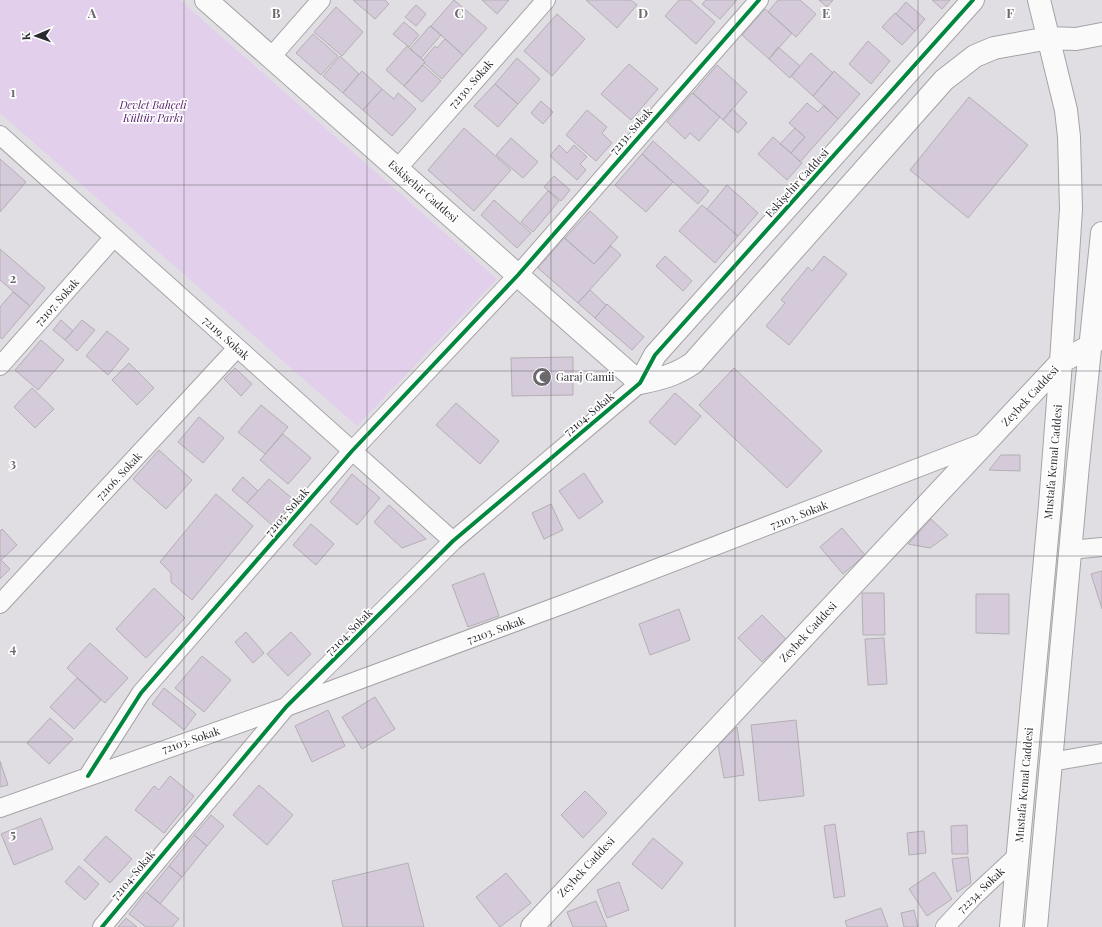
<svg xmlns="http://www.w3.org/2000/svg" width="1102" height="927" font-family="'Playfair Display',serif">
<rect width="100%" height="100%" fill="#e1dee3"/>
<!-- green -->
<path fill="#e2cfec" d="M0,0H180L497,279L357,426L0,113Z"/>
<!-- building -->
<path fill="#d4cad9" stroke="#b2b0b3" d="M353,0H385L389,4L375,19Z
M454,0L487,28L463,55L431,26Z
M482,0H509L497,14Z
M586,0H631L637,5L617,28Z
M679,0H690L715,22L696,44L665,16Z
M706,0H737L720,19L702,4Z
M778,0H800L816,14L796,37L768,12Z
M819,0H833L827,7Z
M932,0H950L942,9Z
M906,2L925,19L915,31L896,14Z
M416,5L426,14L416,26L405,17Z
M336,7L363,32L342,56L314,32Z
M765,9L792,33L769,59L742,35Z
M895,13L915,31L902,45L882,27Z
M557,14L585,39L552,76L524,51Z
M404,22L419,35L409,47L393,34Z
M430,26L441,35L421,58L410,49Z
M313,34L338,56L321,75L296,53Z
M445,39L463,55L442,79L424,63L425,62L423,60L435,46L437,48Z
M868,41L890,61L871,84L849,64Z
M407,46L425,62L404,86L386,70Z
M778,47L800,66L790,78L769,59Z
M811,53L833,73L813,96L791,76Z
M340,56L359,74L343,93L323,76Z
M517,58L540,79L518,104L495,84Z
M629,64L658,89L631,120L601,94Z
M423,65L441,81L422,102L404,86Z
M717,65L747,92L723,120L693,93Z
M362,71L382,89L363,110L343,93Z
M834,71L860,94L838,119L813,96Z
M495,84L518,104L498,127L474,106Z
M382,89L394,99L398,93L416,109L392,136L363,110Z
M692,93L720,117L699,141L690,133L685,139L667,122Z
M969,97L1028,145L968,218L910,170Z
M541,101L553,112L543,124L531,113Z
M807,103L818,112L824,105L838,119L800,162L791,153L805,137L789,123Z
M732,109L747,123L738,133L723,120Z
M587,110L607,127L602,133L612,143L596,161L566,135Z
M464,128L511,170L474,211L428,170Z
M795,128L805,137L791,153L780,144Z
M773,137L802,163L787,180L758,154Z
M511,138L538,162L523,178L496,155Z
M653,141L709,191L698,204L642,154Z
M559,145L567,153L574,145L587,157L580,164L586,170L577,180L550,156Z
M642,154L673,182L646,212L615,185Z
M0,159L26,182L0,212Z
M554,176L570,190L561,201L544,187Z
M727,185L758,213L738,236L707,209Z
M548,191L559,201L533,232L521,222Z
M494,200L531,233L517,248L481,215Z
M702,205L738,236L715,263L679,231Z
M590,211L618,237L594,264L565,238Z
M564,238L594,264L611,246L621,255L578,303L538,268Z
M0,249L45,288L30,306L0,280Z
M665,256L692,281L683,291L656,266Z
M824,256L847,274L789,345L766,326L785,303L781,300L808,267L812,271Z
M590,290L606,305L595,318L578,303Z
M13,292L30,306L2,339L0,337V307Z
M607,304L644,337L632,350L595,318Z
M61,320L73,331L65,340L53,330Z
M82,320L95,330L77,351L65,340Z
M107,331L129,349L108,375L86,356Z
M41,340L64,360L38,390L15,370Z
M573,357V395L512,396L511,358Z
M129,363L154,388L137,405L112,380Z
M235,368L252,384L241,396L224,379Z
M734,368L822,451L787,488L699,405Z
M32,388L54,409L35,428L14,407Z
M675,393L701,416L675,445L649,422Z
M456,403L499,441L480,464L436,425Z
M261,405L288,427L265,454L238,432Z
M199,417L224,438L203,463L178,442Z
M283,434L311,458L288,484L260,460Z
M159,450L192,480L166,509L133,479Z
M1001,455H1020V471L989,470Z
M584,473L603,502L579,519L559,491Z
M352,474L380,498L357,525L330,502Z
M243,477L258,491L247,503L232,490Z
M269,479L294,500L272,525L247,503Z
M216,494L253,526L192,600L171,582V573L160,562Z
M551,504L563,530L544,539L532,513Z
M389,505L426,539L402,548L374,522Z
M931,519L948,535L930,548L908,544Z
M311,524L334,544L316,565L293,545Z
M842,528L865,555L843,574L820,547Z
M2,529L17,545L1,560L10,569L0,579V531Z
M1102,571V609L1091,574Z
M484,573L499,616L468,627L452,585Z
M154,588L185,618L146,658L116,629Z
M862,593H884L885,635H863Z
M976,594H1009V634L976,633Z
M679,609L690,640L650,655L639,624Z
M762,615L786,639L762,662L738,638Z
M246,632L264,653L253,663L235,642Z
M291,632L311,654L288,676L267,654Z
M884,638L887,684L868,685L865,639Z
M90,643L128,678L105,703L67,668Z
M202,656L231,680L204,712L175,688Z
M77,678L101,700L74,729L50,707Z
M164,688L196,714L184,730L152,704Z
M375,697L395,729L362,749L342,717Z
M328,710L345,746L312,762L295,726Z
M50,718L73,739L49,764L27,743Z
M796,720L804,796L759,801L751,725Z
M737,727L744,775L724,778L718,745Z
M0,761L8,785L0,787Z
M170,776L194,796L164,833L135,810L154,786L159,790Z
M259,785L293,815L267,845L233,815Z
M585,791L607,813L583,838L561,815Z
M211,815L224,826L207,846L194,835Z
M41,818L53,849L14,865L1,834Z
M835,824L845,896L834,898L824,826Z
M967,825L968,854H952L951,826Z
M924,831L926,853L909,855L907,833Z
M194,835L207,846L182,877L169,866Z
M106,836L132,859L110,883L84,860Z
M653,838L683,863L662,889L632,864Z
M968,857L971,883L957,892L952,859Z
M408,863L424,927H343L332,881Z
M79,866L99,884L85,900L65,882Z
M169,866L182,877L160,904L147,893Z
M934,872L952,899L927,916L909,889Z
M506,873L531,903L500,927L476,897Z
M619,882L629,910L607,918L597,890Z
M146,892L179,919L172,927H146L129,914Z
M596,901L607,927H573L567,912Z
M881,908L888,927H847L845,921Z
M914,910L918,927H904L901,913Z
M126,918L137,927H118Z"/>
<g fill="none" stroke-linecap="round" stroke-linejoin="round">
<defs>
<path id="street" d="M271,57L321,0
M0,135L453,541
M397,169L546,0
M0,366L114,237
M1070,550L1102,547
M0,604L237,348
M1051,762L1102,753
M88,776L141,693L352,451L518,275L759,0
M0,808L286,707L564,604L985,442
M102,927L286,707L453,541L640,383
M945,927L973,897L1018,855"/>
<path id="secondary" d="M206,0L640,383
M640,383C660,379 676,375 693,363L944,80L975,56L994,48L1049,38L1076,39L1102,34
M640,383L655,355L973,0
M532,927L1061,362L1092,345
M1011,927L1050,505L1061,362L1071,209L1069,137L1066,110L1039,0
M1036,927L1078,465L1102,233"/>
</defs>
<!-- street casing -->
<use href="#street" stroke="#a5a3a6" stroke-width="20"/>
<!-- secondary casing -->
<use href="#secondary" stroke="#a5a3a6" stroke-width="24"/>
<!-- street -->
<use href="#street" stroke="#fafafb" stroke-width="18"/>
<!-- secondary -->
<use href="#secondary" stroke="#fafafb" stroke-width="22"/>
<defs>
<path id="cycleway" d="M88,776L141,693L352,451L518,275L759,0
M102,927L286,707L453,541L640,383L655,355L973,0"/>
</defs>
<!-- cycleway casing -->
<use href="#cycleway" stroke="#fff" stroke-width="6"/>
<!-- cycleway -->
<use href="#cycleway" stroke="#00873e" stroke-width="4"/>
</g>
<!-- grid -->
<path fill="none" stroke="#6b696d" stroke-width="1" stroke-opacity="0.55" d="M184,0V927M367,0V927M551,0V927M735,0V927M918,0V927M0,185H1102M0,371H1102M0,556H1102M0,742H1102"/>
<!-- icons -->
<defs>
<symbol id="mosque-disc" viewBox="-11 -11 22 22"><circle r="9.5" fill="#6b696d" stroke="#fff"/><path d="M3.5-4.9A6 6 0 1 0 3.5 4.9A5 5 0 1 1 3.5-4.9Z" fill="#fff"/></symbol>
</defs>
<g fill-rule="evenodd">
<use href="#mosque-disc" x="531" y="366" width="22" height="22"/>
</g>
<g text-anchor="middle" stroke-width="3.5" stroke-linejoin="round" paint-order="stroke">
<!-- street labels -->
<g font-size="11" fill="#2c2a2e" stroke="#fff">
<text transform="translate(471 84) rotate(-49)" y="4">72130. Sokak</text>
<text transform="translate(631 131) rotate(-49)" y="4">72131. Sokak</text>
<text transform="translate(797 183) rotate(-48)" y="4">Eskişehir Caddesi</text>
<text transform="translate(423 191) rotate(41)" y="4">Eskişehir Caddesi</text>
<text transform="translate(57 302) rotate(-48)" y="4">72107. Sokak</text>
<text transform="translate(226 338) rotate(42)" y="4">72119. Sokak</text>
<text transform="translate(1030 396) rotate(-47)" y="4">Zeybek Caddesi</text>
<text transform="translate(589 414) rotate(-40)" y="4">72104. Sokak</text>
<text transform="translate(1053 462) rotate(-85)" y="4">Mustafa Kemal Caddesi</text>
<text transform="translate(119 476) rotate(-47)" y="4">72106. Sokak</text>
<text transform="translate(287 512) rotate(-49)" y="4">72105. Sokak</text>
<text transform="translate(799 515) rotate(-21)" y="4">72103. Sokak</text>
<text transform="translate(496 630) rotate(-20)" y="4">72103. Sokak</text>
<text transform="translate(349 632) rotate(-45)" y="4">72104. Sokak</text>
<text transform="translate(808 632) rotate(-47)" y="4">Zeybek Caddesi</text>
<text transform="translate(191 740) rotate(-19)" y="4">72103. Sokak</text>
<text transform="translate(1024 785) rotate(-85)" y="4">Mustafa Kemal Caddesi</text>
<text transform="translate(586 867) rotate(-47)" y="4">Zeybek Caddesi</text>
<text transform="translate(133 875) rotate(-50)" y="4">72104. Sokak</text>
<text transform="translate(981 890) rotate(-44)" y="4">72234. Sokak</text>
</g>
<!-- park labels -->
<g font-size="11" font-style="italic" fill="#592470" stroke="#fff">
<text x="153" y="109">Devlet Bahçeli<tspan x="153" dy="13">Kültür Parkı</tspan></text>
</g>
<!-- poi labels -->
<g font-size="11" fill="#2c2a2e" stroke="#fff" text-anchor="start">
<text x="556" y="381">Garaj Camii</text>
</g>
</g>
<g font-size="13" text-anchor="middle" font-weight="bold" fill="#6b696d" stroke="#fff" stroke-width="3.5" stroke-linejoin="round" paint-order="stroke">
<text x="92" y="18">A</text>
<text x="276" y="18">B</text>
<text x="459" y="18">C</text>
<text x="643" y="18">D</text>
<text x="826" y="18">E</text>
<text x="1010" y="18">F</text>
<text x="13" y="97">1</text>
<text x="13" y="283">2</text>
<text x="13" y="468">3</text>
<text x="13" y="653">4</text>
<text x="13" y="839">5</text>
</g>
<!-- north arrow -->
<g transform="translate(36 36) rotate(268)" stroke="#ffffff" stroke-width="3" paint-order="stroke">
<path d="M0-3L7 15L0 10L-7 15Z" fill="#2c2a2e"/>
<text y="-6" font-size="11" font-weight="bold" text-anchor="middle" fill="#2c2a2e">K</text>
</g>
</svg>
